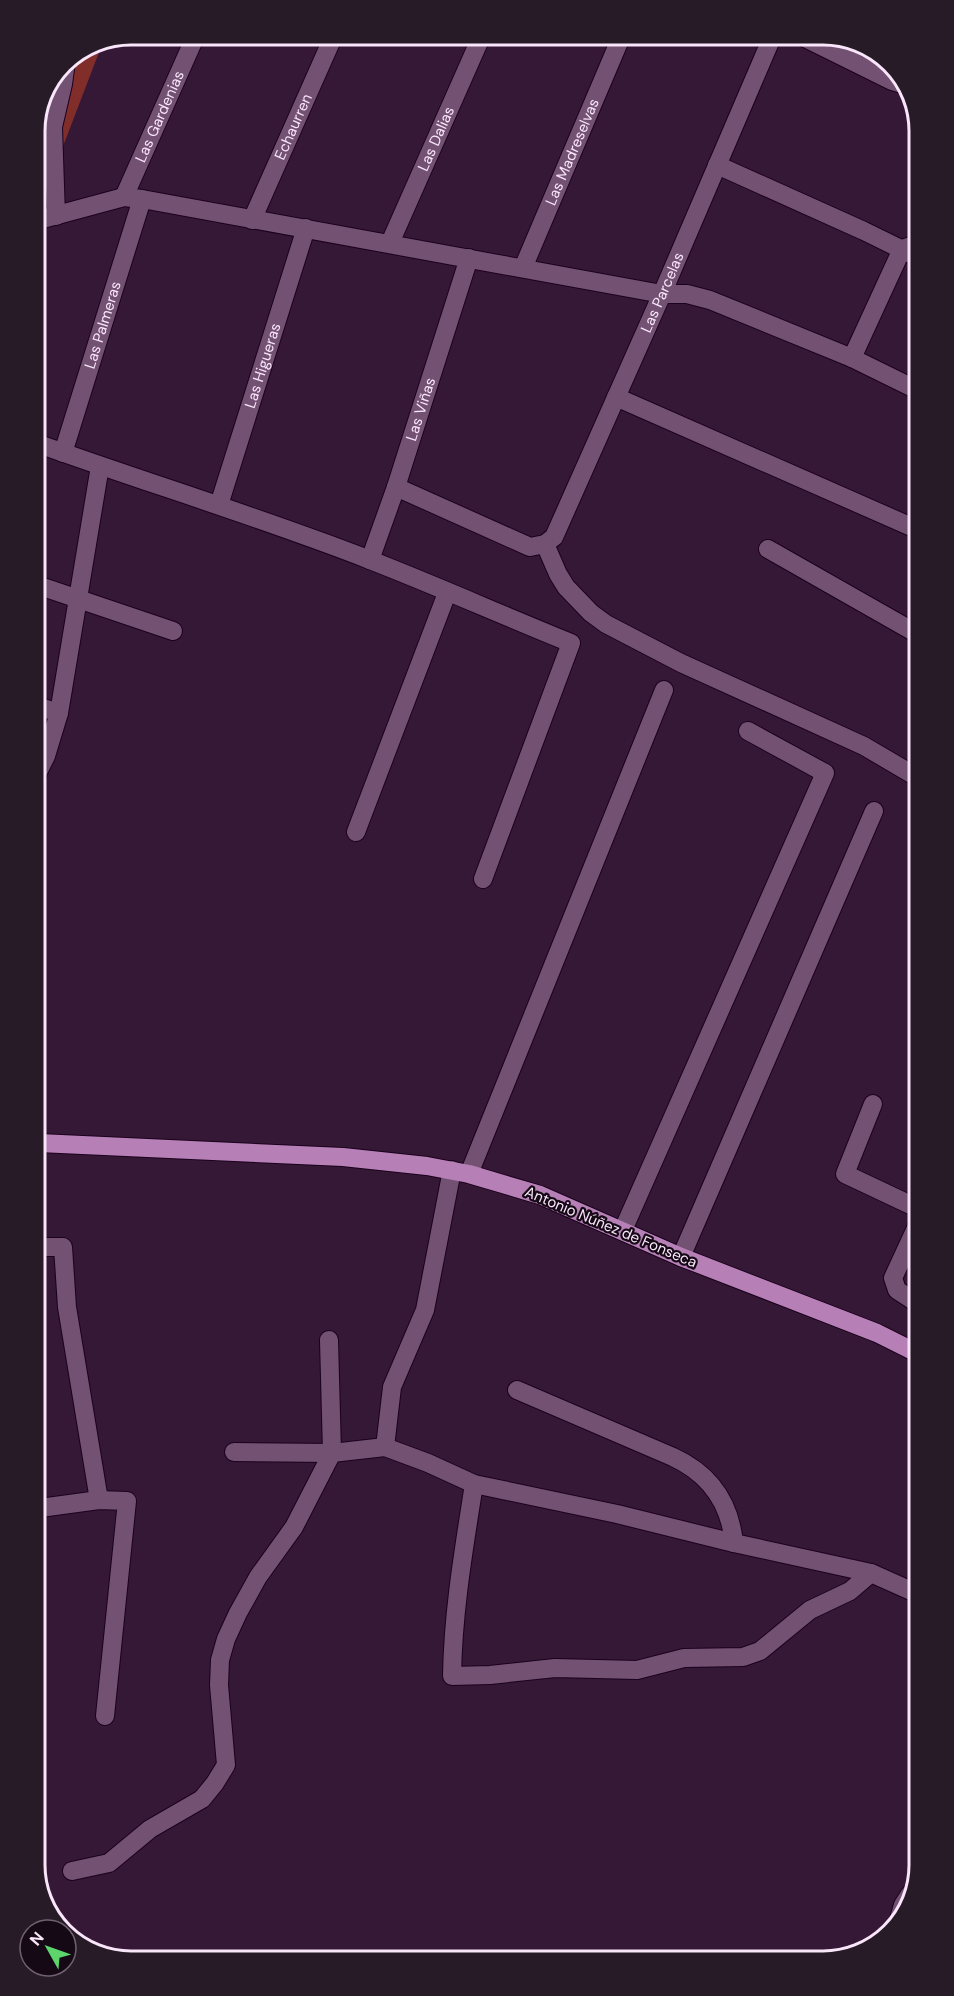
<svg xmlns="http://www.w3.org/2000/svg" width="954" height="1996" font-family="'DM Sans',sans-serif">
<rect width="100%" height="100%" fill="#351836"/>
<!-- green -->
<path fill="#812e2b" d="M101,47L57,162L35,155V125L63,63Z"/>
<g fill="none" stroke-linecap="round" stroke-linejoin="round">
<defs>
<g id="minor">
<path d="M799,35L892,81L905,85"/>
<path d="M717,165L864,231L913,255"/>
<path id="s1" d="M124,197L196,35"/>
<path d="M56,216L53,127L63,84L66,62"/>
<path id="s2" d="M252,220L334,35"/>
<path d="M35,221L124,197L142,199L662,294H687L710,300L852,358L913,388"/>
<path id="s3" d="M390,243L482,35"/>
<path id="s4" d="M523,268L622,35"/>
<path d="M852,358L902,249L911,246"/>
<path d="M616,397L914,528"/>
<path d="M36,443C147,483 260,517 370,560C437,586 504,616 571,643L483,879"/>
<path id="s5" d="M63,453L142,199"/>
<path id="s6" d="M396,487L530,547L545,544L554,537L662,294L773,35"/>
<path id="s7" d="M219,505L306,228"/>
<path d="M545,544L558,574L566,587L591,613L606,624L681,663L864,746L915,776"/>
<path d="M768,549L914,632"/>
<path id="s8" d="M370,560L396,487L469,258"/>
<path d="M37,585L173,631"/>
<path d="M37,706L59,713"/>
<path d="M37,774L46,756L59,713L100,466"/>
<path d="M356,832L447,593"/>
<path d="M873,1104L845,1174L917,1208"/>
<path d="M469,1174L664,690"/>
<path d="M917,1226L893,1278L897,1290L917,1303"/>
<path d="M623,1230L825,773L748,731"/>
<path d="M39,1247H63L67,1307L99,1500"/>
<path d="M681,1257L874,811"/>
<path d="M517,1390L673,1457C710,1474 730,1503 734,1543"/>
<path d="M385,1447L392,1387L425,1310L452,1170"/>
<path d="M234,1452L332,1453L385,1447L428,1463L474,1484L617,1514L734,1543L871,1573L918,1594"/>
<path d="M474,1484C464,1548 453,1611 452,1676L490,1675L555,1668L637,1670L684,1658L743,1657L760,1651L810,1610L850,1591L871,1573"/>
<path d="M40,1508L99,1500L127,1501L105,1716"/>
<path d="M72,1871L109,1863L150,1829L202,1799L215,1783L226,1765L219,1685L220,1660L226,1639L238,1613L258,1577L294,1527L332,1453L329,1340"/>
<path d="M898,1923L903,1905L910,1894"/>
</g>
<path id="major" d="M39,1143L343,1157L427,1166L469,1174L540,1195L681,1257L877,1333L917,1353"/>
</defs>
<!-- minor casing -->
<use href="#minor" stroke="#1b021d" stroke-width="20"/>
<!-- major casing -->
<use href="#major" stroke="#1b021d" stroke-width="20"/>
<!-- minor -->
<use href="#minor" stroke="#725173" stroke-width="18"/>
<!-- major -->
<use href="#major" stroke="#b680b7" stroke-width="18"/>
</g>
<g text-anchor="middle" stroke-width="4.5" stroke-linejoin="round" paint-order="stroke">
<!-- street labels -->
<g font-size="15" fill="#fae6fa" stroke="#150916">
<text dy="5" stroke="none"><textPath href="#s1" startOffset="88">Las Gardenias</textPath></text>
<text dy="5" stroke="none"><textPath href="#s2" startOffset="102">Echaurren</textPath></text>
<text dy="5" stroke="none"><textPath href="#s3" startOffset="114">Las Dalias</textPath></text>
<text dy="5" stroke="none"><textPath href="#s4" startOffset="126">Las Madreselvas</textPath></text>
<text dy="5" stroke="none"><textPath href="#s6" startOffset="441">Las Parcelas</textPath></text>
<text dy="5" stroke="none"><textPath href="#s5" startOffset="134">Las Palmeras</textPath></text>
<text dy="5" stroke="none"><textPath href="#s7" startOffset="146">Las Higueras</textPath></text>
<text dy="5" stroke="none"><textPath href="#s8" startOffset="159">Las Viñas</textPath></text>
<text transform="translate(611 1227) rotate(23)" y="5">Antonio Núñez de Fonseca</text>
</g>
</g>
<!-- crop -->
<path d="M0 0H954V1996H0ZM131 45H823A86 86 0 0 1 909 131V1865A86 86 0 0 1 823 1951H131A86 86 0 0 1 45 1865V131A86 86 0 0 1 131 45Z" fill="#271b28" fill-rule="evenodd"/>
<path fill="none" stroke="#fae6fa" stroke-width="3" d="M131 45H823A86 86 0 0 1 909 131V1865A86 86 0 0 1 823 1951H131A86 86 0 0 1 45 1865V131A86 86 0 0 1 131 45Z"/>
<!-- north arrow -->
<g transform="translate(48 1948) rotate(310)"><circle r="28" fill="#150916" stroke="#716171" stroke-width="1.5"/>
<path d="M0-4.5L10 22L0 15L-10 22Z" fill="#5ed56c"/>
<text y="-9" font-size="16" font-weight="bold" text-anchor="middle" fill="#fae6fa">N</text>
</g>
</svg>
